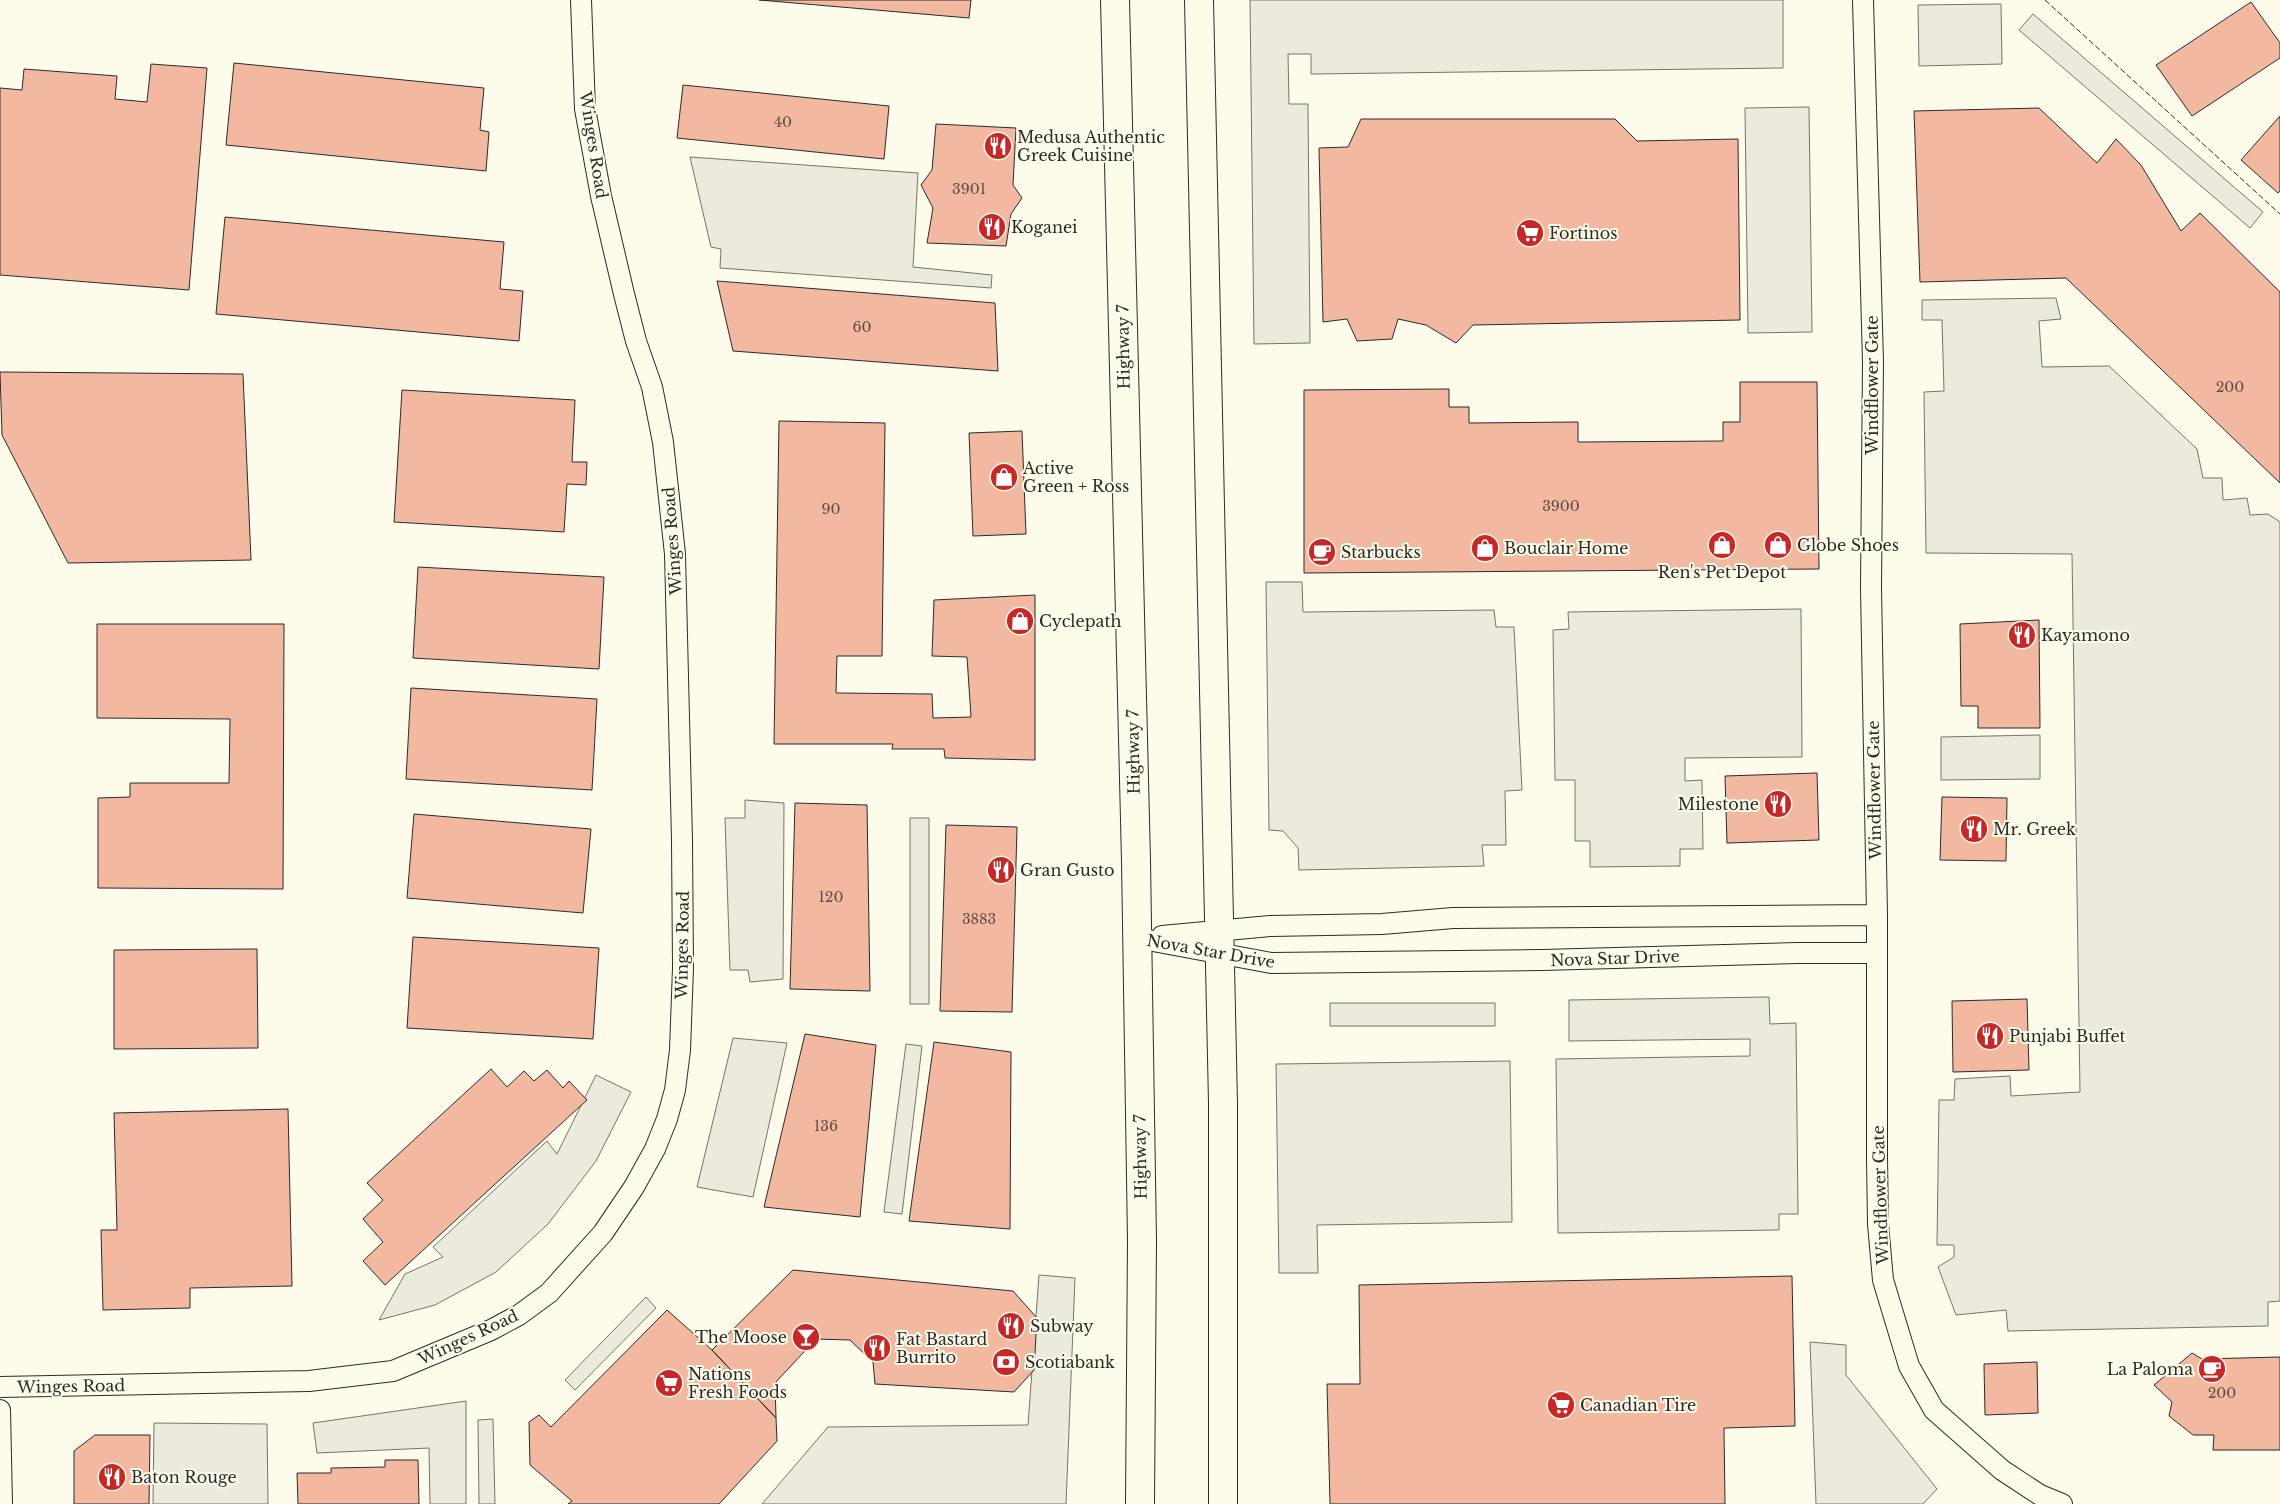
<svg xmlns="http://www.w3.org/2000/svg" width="2280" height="1504" font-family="'Libre Baskerville',serif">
<rect width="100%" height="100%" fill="#fdfbea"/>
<!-- parking -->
<path fill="#eceadb" stroke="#74746e" d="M1250,0H1783V68L1311,74V54H1288L1289,104H1308L1310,343L1254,344Z
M2001,4L2002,64L1919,66L1918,5Z
M2033,14L2263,212L2250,228L2019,30Z
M1809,107L1812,332L1748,333L1745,108Z
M690,157L918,173L913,267L992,275L991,288L720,268L721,249L711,247Z
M2056,298L2061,319L2039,321L2042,367L2109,366L2197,449L2203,478H2222L2223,500L2247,498L2250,515L2268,514L2280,522V1301L2268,1302V1326L2008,1331L2006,1310L1956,1315L1938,1267L1954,1257V1245H1937L1939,1100H1954L1955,1079L2010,1076L2011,1096L2080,1092L2072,554L1926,553L1924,392L1944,391L1942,320H1922V300Z
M1266,582H1302L1303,612L1494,610L1496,627H1514L1522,790L1505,791L1506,845H1482L1484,866L1299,870L1298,848L1283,831L1269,830Z
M1801,609L1802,757L1685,758V781L1702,780L1703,849H1680V866L1590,867V841H1575V780H1555L1553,630L1569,629L1568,612Z
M2040,735V779L1941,780V737Z
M745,800L784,803L783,979L750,982L748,970H730L725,818H745Z
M910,818H929V1004H910Z
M1769,997L1770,1024L1796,1023L1798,1214H1779V1230L1558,1233L1556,1059L1750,1056V1039L1569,1041V1000Z
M1330,1003H1495V1026H1330Z
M733,1038L787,1043L753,1197L697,1187Z
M906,1044L922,1046L902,1214L884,1212Z
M1510,1061L1512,1222L1317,1225L1318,1273H1279L1276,1064Z
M596,1075L631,1092L596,1161L548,1224L496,1272L435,1305L379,1320L405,1274L443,1257L433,1247L547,1141L557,1154Z
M1039,1275L1075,1278L1066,1504H762L828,1427L1028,1425Z
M646,1297L656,1308L575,1390L565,1380Z
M1810,1342L1846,1345V1375L1937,1489L1923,1504H1816Z
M466,1401V1504H430L429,1448L317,1453L313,1423Z
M493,1419L495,1504H479L478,1420Z
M154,1423L267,1424L268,1504H153Z"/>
<!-- building -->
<path fill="#f2b8a0" stroke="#2b2b2b" d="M759,0H971L969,18Z
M2251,2L2280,43V58L2192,116L2156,65Z
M234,63L484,88L480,130L489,132L486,171L226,145Z
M151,64L207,68L189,290L0,275V88L22,90L24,69L117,76L115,99L147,102Z
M683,85L889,106L884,159L677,138Z
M2039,108L2097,163L2116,139L2141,165L2181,231L2200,213L2280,292V483L2066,278L1920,282L1914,111Z
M2280,116V191L2278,193L2241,160Z
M1361,119H1615L1637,141L1738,139L1740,320L1473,325L1456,343L1426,325L1398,319L1392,339L1357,341L1347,319L1323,322L1319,148L1348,147Z
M936,124L1016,128L1013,185L1022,198L1011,214L1006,246L927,243L933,208L921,185L932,170Z
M225,217L504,242L500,289L523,291L519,341L216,314Z
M717,281L995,303L998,371L733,351Z
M0,372L243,374L251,560L68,563L2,435Z
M1740,382H1817L1819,569L1304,573V390L1449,389V407H1469V423L1578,422V442L1723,441V422H1740Z
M402,390L575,400L572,462H587L586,485L567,484L564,532L394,522Z
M779,421L885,423L882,656H837L836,693L932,694L933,718L971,717L967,657L932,656L934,600L1035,595V760L945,758L944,749H892L893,744H774Z
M1022,431L1026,534L973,536L969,433Z
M418,567L604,577L599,669L413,658Z
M2039,620L2040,728H1978V706H1961L1960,624Z
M97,624H284L283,889L98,888V798L130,797V783H229L230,719L97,718Z
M411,688L597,699L592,790L406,779Z
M1817,773L1819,840L1727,843L1725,776Z
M1942,797L2007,798L2006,861L1940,860Z
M795,803L867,805L870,991L790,989Z
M414,814L591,829L583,913L407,898Z
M946,825L1017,827L1012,1012L940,1011Z
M413,937L599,948L593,1039L407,1028Z
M257,949L258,1048L114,1049V950Z
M2027,999L2029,1070L1953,1072L1952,1001Z
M805,1034L876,1045L860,1217L764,1207Z
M934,1042L1011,1052L1010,1229L909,1221Z
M491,1069L507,1087L524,1071L534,1081L547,1070L563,1088L569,1081L587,1100L385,1285L363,1261L383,1242L363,1219L383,1200L367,1183Z
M288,1109L292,1286L190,1288V1308L103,1310L101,1230H117L114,1113Z
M793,1270L1013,1291L1037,1318L1034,1370L1014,1392L875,1384L873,1362L850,1340L816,1339L775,1383L776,1418L712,1350Z
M1792,1276L1795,1426L1724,1428L1725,1504H1330L1327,1384H1360L1359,1285Z
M667,1310L712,1350L776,1418L777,1441L719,1504H568L572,1501L530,1465L529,1422L539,1415L551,1427Z
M2192,1353L2202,1359L2280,1357V1450H2213L2214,1435H2193L2169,1416L2172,1402L2154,1385Z
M2037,1362L2038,1413L1985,1415L1984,1364Z
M95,1435H150L149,1504H74V1451Z
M385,1460H418L419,1504H298L297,1473H331V1468L385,1467Z"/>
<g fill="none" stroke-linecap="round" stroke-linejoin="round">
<defs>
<path id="street" d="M1863,0L1873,362L1871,588L1877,915V1158L1878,1224L1883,1280L1909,1366L1934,1410L2002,1470L2040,1495L2062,1504
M1162,936L1270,926L1382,924L1453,918L1877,915
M1137,938L1271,963L1542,960L1798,953H1877
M0,1387L309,1381L393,1371L491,1330L519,1315L549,1293L603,1233L634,1187L655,1149L667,1119L675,1090L680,1050L683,968L682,840L675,554L663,442L652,387L636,341L624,294L601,196L585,109L581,0
M0,1410L2,1504"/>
<path id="primary" d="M1115,0L1136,861L1142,1240L1140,1504
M1199,0L1223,1103V1504"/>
</defs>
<!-- street casing -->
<use href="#street" stroke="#2b2b2b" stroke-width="22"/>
<!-- primary casing -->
<use href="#primary" stroke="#2b2b2b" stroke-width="30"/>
<!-- street -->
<use href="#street" stroke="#fdfbea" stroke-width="20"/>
<!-- primary -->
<use href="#primary" stroke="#fdfbea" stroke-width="28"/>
<!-- fence -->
<path stroke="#2b2b2b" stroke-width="1" stroke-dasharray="6 2.5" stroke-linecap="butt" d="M2045,0L2280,214"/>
</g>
<!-- icons -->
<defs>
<symbol id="restaurant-disc" viewBox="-11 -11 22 22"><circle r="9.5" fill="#c62828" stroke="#fdfbea"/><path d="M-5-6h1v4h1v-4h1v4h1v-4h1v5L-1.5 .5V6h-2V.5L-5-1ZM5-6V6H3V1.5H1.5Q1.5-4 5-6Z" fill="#fff"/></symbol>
<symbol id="supermarket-disc" viewBox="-11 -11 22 22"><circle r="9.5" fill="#c62828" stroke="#fdfbea"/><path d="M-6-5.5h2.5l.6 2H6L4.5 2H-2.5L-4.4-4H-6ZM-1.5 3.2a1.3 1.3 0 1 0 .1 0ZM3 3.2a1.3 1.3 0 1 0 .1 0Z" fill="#fff"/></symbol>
<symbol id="shop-disc" viewBox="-11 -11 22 22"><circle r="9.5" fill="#c62828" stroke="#fdfbea"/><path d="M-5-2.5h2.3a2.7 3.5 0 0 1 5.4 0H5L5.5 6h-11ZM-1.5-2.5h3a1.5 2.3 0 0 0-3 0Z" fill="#fff"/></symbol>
<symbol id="cafe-disc" viewBox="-11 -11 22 22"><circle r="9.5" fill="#c62828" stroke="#fdfbea"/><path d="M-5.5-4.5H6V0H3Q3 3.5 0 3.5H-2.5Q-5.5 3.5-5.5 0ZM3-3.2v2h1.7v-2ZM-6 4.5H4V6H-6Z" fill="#fff"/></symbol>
<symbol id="bar-disc" viewBox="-11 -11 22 22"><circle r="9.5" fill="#c62828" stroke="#fdfbea"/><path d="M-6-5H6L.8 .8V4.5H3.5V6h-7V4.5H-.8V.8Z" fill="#fff"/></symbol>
<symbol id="bank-disc" viewBox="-11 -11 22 22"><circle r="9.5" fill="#c62828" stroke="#fdfbea"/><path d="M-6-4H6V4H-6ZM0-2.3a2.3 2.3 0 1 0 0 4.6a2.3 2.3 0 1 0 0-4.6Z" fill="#fff"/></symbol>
</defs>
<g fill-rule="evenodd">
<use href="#restaurant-disc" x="982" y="130" width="32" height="32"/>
<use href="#restaurant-disc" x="976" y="211" width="32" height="32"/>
<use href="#supermarket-disc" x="1514" y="217" width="32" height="32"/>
<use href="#shop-disc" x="988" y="461" width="32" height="32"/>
<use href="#shop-disc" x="1706" y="529" width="32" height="32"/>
<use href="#shop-disc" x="1762" y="529" width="32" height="32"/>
<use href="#shop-disc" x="1469" y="532" width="32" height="32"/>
<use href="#cafe-disc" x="1306" y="536" width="32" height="32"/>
<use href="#shop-disc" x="1004" y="605" width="32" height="32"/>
<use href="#restaurant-disc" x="2006" y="619" width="32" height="32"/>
<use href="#restaurant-disc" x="1762" y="788" width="32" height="32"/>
<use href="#restaurant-disc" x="1958" y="813" width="32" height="32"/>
<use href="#restaurant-disc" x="985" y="854" width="32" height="32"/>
<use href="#restaurant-disc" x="1974" y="1020" width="32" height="32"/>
<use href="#restaurant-disc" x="995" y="1310" width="32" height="32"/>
<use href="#bar-disc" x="790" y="1321" width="32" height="32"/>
<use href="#restaurant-disc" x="861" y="1332" width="32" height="32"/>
<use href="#bank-disc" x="990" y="1346" width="32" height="32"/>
<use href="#cafe-disc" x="2196" y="1353" width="32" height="32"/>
<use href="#supermarket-disc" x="653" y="1367" width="32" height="32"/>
<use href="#supermarket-disc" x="1545" y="1389" width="32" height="32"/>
<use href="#restaurant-disc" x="96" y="1461" width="32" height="32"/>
</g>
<g text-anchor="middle" stroke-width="4" stroke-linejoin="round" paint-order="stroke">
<!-- number labels -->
<g font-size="14" fill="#5d4e48">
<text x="783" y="127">40</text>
<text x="969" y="194">3901</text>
<text x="862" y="332">60</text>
<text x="2230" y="392">200</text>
<text x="1561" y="511">3900</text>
<text x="831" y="514">90</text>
<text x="831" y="902">120</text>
<text x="979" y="924">3883</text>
<text x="826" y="1131">136</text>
<text x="2222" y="1398">200</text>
</g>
<!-- poi labels -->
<g font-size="16" fill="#2b2b2b" stroke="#fdfbea" text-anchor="start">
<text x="1017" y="143">Medusa Authentic<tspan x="1017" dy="18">Greek Cuisine</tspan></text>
<text x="1011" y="233">Koganei</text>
<text x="1549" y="239">Fortinos</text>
<text x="1023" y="474">Active<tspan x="1023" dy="18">Green + Ross</tspan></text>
<text x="1797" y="551">Globe Shoes</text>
<text x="1504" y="554">Bouclair Home</text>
<text x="1341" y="558">Starbucks</text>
<text x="1722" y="578" text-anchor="middle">Ren's Pet Depot</text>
<text x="1039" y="627">Cyclepath</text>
<text x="2041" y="641">Kayamono</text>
<text x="1759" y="810" text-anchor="end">Milestone</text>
<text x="1993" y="835">Mr. Greek</text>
<text x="1020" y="876">Gran Gusto</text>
<text x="2009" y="1042">Punjabi Buffet</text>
<text x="1030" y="1332">Subway</text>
<text x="787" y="1343" text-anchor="end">The Moose</text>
<text x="896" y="1345">Fat Bastard<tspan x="896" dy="18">Burrito</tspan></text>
<text x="1025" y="1368">Scotiabank</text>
<text x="2193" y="1375" text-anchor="end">La Paloma</text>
<text x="688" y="1380">Nations<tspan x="688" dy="18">Fresh Foods</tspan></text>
<text x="1580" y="1411">Canadian Tire</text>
<text x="131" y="1483">Baton Rouge</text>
</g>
<!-- street labels -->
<g font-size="16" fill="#2b2b2b" stroke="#fdfbea">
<text transform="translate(594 145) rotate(81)" y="6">Winges Road</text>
<text transform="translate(1123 347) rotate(-91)" y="6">Highway 7</text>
<text transform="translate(1872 385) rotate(-90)" y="6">Windflower Gate</text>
<text transform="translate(672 541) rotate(-94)" y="6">Winges Road</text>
<text transform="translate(1133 752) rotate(-91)" y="6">Highway 7</text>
<text transform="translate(1874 790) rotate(-91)" y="6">Windflower Gate</text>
<text transform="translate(682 945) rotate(-89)" y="6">Winges Road</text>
<text transform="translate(1211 951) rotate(10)" y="6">Nova Star Drive</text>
<text transform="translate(1615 958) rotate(-2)" y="6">Nova Star Drive</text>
<text transform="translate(1140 1157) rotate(-91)" y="6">Highway 7</text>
<text transform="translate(1880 1195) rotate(-92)" y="6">Windflower Gate</text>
<text transform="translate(468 1337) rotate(-25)" y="6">Winges Road</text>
<text transform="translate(71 1386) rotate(-1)" y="6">Winges Road</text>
</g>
</g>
</svg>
